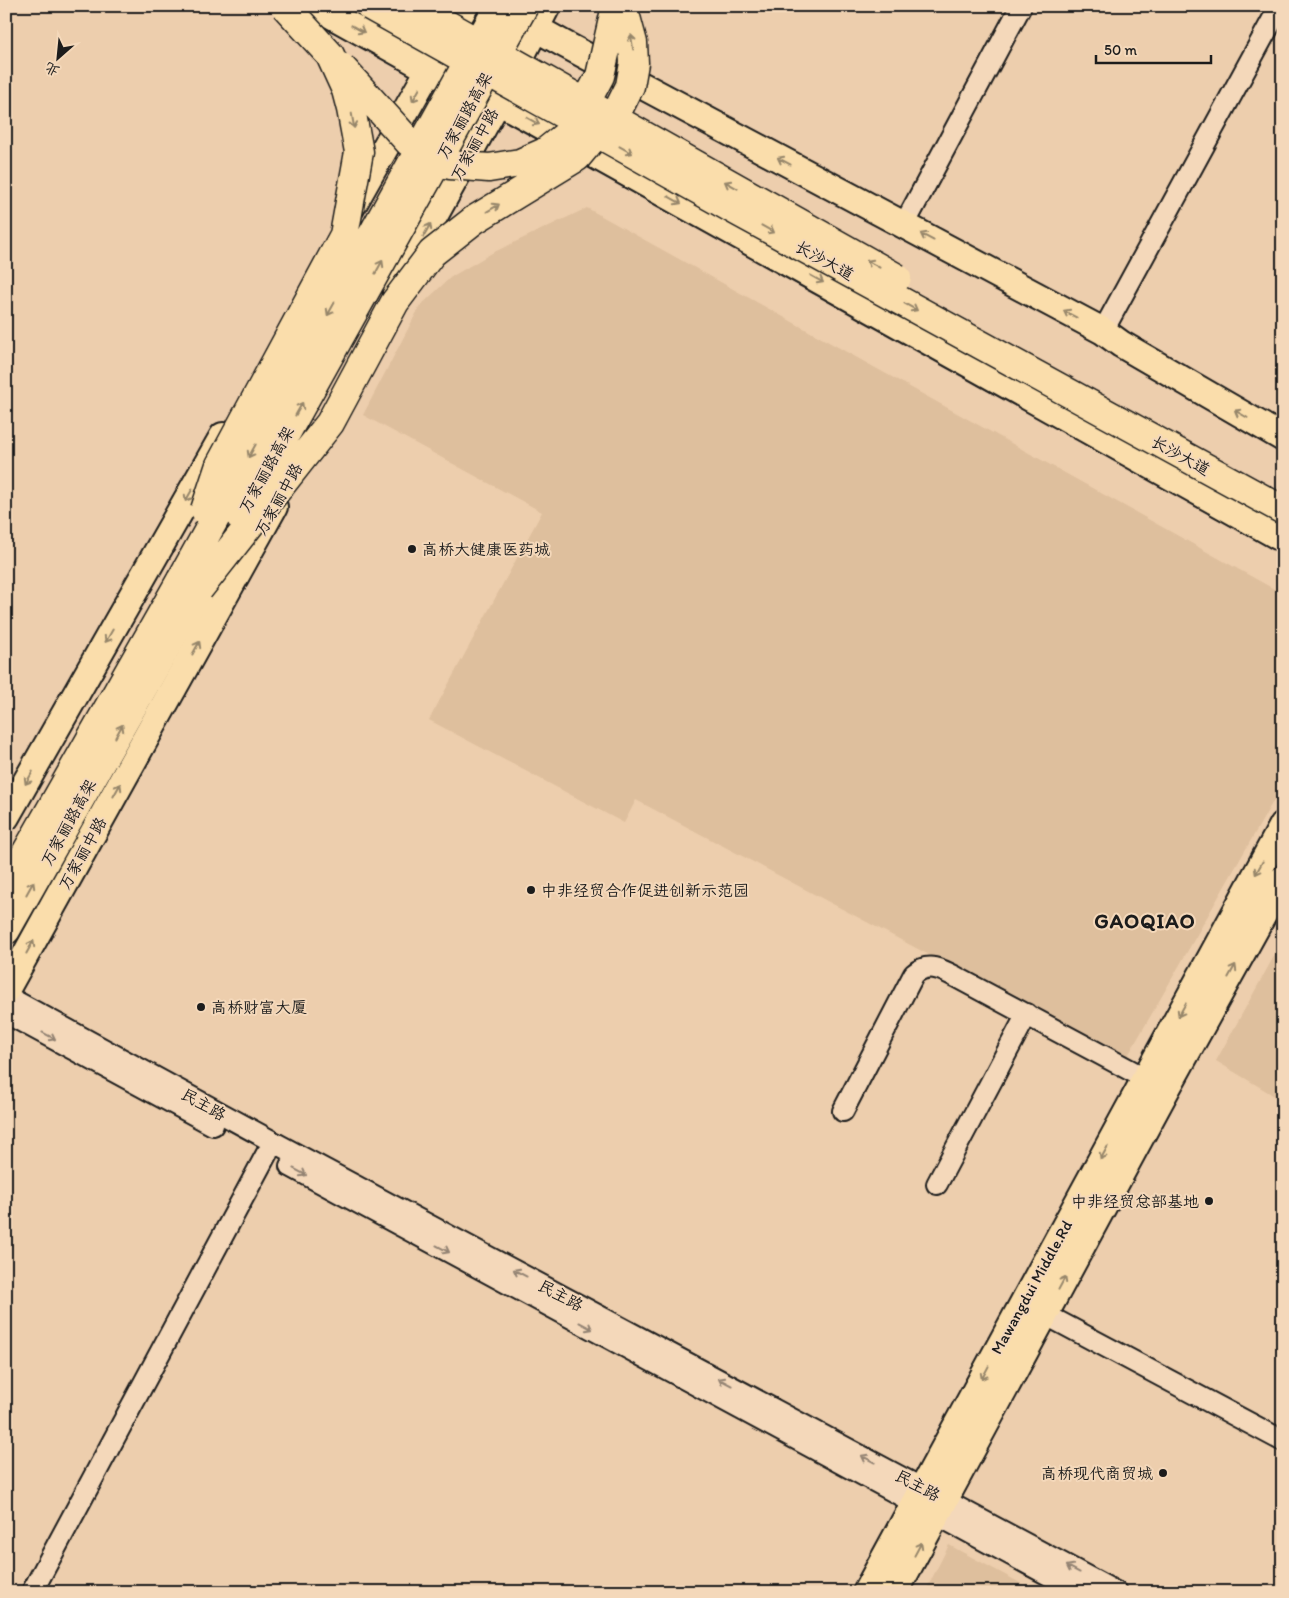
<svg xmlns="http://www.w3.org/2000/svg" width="1289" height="1598" font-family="Itim,'LXGW WenKai TC',sans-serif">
<rect width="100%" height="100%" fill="#edcead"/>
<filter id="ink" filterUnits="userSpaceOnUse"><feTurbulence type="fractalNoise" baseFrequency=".02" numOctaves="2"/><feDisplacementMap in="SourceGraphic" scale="10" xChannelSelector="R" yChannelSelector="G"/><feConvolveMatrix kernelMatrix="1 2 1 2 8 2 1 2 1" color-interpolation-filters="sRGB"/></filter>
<g filter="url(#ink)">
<!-- built -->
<path fill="#debf9d" d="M587,208L1283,594V784L1126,1059L636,800L624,823L429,720L542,512L363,415L420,306L451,277L492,253Z
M1283,940V1101L1216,1061Z
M949,1545L1037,1592H925Z"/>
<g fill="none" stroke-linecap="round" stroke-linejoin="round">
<defs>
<path id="minor" d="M904,225L1021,6
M1103,331L1280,6
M6,996L279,1145L1116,1592
M6,1013L213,1125
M843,1111L914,974C928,962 941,969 956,977L1156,1084
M290,1166L1080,1592
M937,1184L1027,1014
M1033,1308L1283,1441
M32,1592L267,1153"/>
<path id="major" d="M315,6L430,70L498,101L1283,539
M519,19L564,44L1103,331L1121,344L1283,438
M350,210L465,6
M395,287L498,101L547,6
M6,817L223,436
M6,990L274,507
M866,1592L1283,825
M895,1592L1166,1090L1283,879"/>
<path id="highway" d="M6,888L181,580
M6,930L199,589"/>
</defs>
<!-- minor casing -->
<use href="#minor" stroke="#1c1c1c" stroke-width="24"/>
<!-- major casing -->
<use href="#major" stroke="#1c1c1c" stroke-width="30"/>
<!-- highway casing -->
<use href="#highway" stroke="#1c1c1c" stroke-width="31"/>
<!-- minor -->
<use href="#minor" stroke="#f4d8ba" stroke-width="20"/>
<!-- major -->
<use href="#major" stroke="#faddab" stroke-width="26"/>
<!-- highway -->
<use href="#highway" stroke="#faddab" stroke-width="28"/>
<defs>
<path id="highway-bridge" d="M370,6L740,213L1283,510
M414,6L897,278
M341,67L409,142L429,157L450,165L489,168L520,163L545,152L570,132L600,76L616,6
M205,510L220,465L344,235L359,152L351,109L346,90L330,55L285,6
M240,516L524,6
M181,580L499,6
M199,589L330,423L395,302L432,253L474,220L577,157L620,106L630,86L634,63L633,43L623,6"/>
</defs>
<!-- highway-bridge casing -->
<use href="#highway-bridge" stroke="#1c1c1c" stroke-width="31" stroke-linecap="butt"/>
<!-- highway-bridge -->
<use href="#highway-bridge" stroke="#faddab" stroke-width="28"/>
</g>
<!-- one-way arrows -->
<defs><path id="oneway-shaft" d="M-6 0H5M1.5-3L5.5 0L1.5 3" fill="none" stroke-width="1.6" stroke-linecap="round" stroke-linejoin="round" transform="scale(1.25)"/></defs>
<g stroke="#96866b">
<use href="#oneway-shaft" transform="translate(358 29) rotate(29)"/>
<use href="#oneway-shaft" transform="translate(632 42) rotate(-99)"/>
<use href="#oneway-shaft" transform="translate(416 95) rotate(120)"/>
<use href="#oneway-shaft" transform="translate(353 121) rotate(80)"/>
<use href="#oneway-shaft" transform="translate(533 121) rotate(29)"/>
<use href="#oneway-shaft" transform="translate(626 150) rotate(29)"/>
<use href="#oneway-shaft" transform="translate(784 161) rotate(-152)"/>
<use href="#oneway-shaft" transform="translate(731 185) rotate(-151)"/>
<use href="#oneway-shaft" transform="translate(675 200) rotate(29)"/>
<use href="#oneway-shaft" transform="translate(493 208) rotate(-31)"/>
<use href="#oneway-shaft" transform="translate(768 229) rotate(29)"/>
<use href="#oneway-shaft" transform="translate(427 230) rotate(-61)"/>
<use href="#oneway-shaft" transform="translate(927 237) rotate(-152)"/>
<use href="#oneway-shaft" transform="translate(873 264) rotate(-151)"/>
<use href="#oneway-shaft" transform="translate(379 267) rotate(-61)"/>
<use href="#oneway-shaft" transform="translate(817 279) rotate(29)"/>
<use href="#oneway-shaft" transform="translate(911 307) rotate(29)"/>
<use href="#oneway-shaft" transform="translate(331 309) rotate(119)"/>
<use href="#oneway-shaft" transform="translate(1070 314) rotate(-152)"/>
<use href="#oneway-shaft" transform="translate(299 409) rotate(-61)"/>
<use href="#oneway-shaft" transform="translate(1241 414) rotate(-150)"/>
<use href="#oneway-shaft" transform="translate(252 451) rotate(119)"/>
<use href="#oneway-shaft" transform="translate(189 495) rotate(120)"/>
<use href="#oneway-shaft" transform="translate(109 636) rotate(120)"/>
<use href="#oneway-shaft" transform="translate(196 648) rotate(-61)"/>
<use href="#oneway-shaft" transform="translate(119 731) rotate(-61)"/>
<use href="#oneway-shaft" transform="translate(29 778) rotate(120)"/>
<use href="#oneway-shaft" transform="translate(117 790) rotate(-61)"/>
<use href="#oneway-shaft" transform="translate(1259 868) rotate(119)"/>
<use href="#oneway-shaft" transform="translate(30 888) rotate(-61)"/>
<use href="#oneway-shaft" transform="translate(30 947) rotate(-61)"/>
<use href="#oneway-shaft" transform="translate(1232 971) rotate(-61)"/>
<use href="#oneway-shaft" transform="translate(1182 1010) rotate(119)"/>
<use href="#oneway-shaft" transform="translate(1104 1153) rotate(119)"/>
<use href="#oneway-shaft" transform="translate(1062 1283) rotate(-62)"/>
<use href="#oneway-shaft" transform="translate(985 1373) rotate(118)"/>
<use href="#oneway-shaft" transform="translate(918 1549) rotate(-62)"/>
</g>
<g stroke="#938373">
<use href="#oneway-shaft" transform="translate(49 1036) rotate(28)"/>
<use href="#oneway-shaft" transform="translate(300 1172) rotate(28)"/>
<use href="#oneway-shaft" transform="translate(443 1249) rotate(28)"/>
<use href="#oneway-shaft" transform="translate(520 1273) rotate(-152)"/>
<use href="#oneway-shaft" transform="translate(586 1326) rotate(28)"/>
<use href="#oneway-shaft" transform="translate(725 1382) rotate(-152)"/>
<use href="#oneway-shaft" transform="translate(868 1459) rotate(-152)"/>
<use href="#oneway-shaft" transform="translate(1073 1569) rotate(-152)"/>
</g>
</g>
<!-- markers -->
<g fill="#1c1c1c" stroke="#f4d8ba" stroke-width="2">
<circle cx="412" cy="549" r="5"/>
<circle cx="531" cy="890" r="5"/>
<circle cx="201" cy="1007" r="5"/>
<circle cx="1209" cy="1201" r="5"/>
<circle cx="1163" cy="1473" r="5"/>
</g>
<g text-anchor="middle" stroke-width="4" stroke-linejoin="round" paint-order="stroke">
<!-- street labels -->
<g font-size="16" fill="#1c1c1c" stroke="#f4d8ba">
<text transform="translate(464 115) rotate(-61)" y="6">万家丽路高架</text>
<text transform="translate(474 144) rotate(-61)" y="6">万家丽中路</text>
<text transform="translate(825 260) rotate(29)" y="6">长沙大道</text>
<text transform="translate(1181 455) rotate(29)" y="6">长沙大道</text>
<text transform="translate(266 469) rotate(-61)" y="6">万家丽路高架</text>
<text transform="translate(278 499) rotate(-61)" y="6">万家丽中路</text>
<text transform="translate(68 822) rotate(-61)" y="6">万家丽路高架</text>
<text transform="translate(82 853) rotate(-61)" y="6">万家丽中路</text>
<text transform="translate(204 1104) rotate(29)" y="6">民主路</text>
<text transform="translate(1031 1287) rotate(-61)" y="6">Mawangdui Middle.Rd</text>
<text transform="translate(561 1295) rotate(28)" y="6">民主路</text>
<text transform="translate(918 1485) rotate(28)" y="6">民主路</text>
</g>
<!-- poi labels -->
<g font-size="16" fill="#1c1c1c" stroke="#f4d8ba" text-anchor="start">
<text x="422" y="555">高桥大健康医药城</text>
<text x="541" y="896">中非经贸合作促进创新示范园</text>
<text x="211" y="1013">高桥财富大厦</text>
<text x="1199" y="1207" text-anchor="end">中非经贸总部基地</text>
<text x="1153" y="1479" text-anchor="end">高桥现代商贸城</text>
</g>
<!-- district labels -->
<g font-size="21" font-weight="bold" letter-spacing="1" fill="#1c1c1c" stroke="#f4d8ba">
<text x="1145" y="928">GAOQIAO</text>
</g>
</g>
<!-- margin -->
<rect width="1289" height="1598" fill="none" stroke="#f4d8ba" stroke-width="25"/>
<rect x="12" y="12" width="1264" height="1573" fill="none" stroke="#1c1c1c" stroke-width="2" filter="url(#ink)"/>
<!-- north arrow -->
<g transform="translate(58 58) rotate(207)" stroke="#f4d8ba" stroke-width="4" paint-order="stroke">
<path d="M0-4L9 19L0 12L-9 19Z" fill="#1c1c1c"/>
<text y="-8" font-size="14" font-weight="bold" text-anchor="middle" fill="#1c1c1c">北</text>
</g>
<!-- scale -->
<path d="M1096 55v8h115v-8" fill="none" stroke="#1c1c1c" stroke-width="2.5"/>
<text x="1104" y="55" font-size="15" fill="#1c1c1c" stroke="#f4d8ba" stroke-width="4" paint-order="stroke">50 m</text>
</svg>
